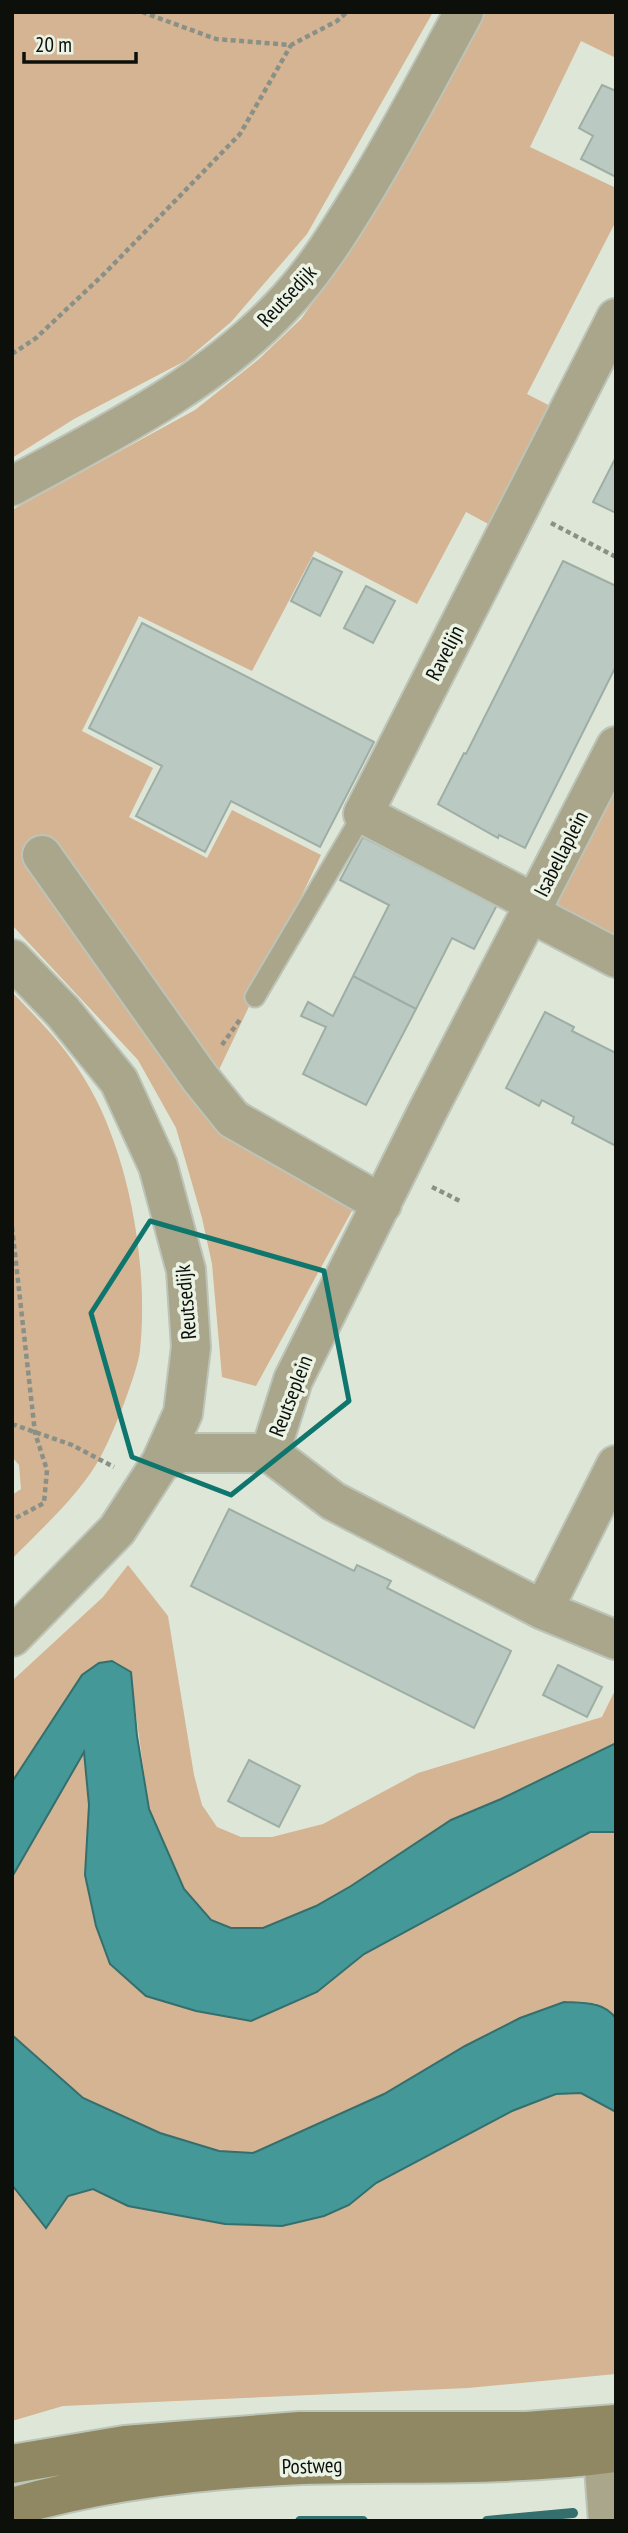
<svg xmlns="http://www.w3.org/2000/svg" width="628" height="2533" font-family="'PT Sans Narrow',sans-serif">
<rect width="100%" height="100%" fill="#dee6d8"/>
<!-- green -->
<path fill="#d4b493" d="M12,12H433L307,234L231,322L185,361L74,419L12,458Z
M484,12H616V58L581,41L530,147L616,188V221L527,394L556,409L492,526L466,512L417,604L315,551L252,671L139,616L82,731L153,768L129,817L207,858L232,810L321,855L216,1076L359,1198L256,1386L222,1377L212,1264L202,1218L176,1128L138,1060L12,925V510L195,410L259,359L301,319L345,258Z
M616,779V939L551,911Z
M12,992C38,1019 64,1045 84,1078C129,1150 149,1266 140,1350C138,1371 113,1434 102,1454C82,1493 42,1528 12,1559V1495L21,1489L19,1465L12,1457Z
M128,1565L168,1616L194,1775L202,1805L217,1827L241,1837H272L323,1824L418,1773L602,1717L616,1688V1743L501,1799L451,1820L351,1886L316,1906L263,1928H231L211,1920L184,1889L149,1809L130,1671L112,1661L82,1675L12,1782V1681L103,1597Z
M84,1751L89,1805L85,1875L196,2011L251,2021L317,1992L364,1954L590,1832H616V2019L613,2014L595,2003L563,2002L520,2018L465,2046L384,2094L253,2153L219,2151L160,2133L82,2097L12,2035V1877Z
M581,2092L616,2112V2374L468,2388L63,2406L12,2421V2185L46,2227L68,2196L93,2189L128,2206L225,2224L282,2226L349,2205L376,2183L512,2111L556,2094Z"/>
<!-- water -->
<path fill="#459898" stroke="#346f6d" stroke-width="2" d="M112,1661L131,1672L137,1736L149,1809L184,1889L211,1920L231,1928H263L316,1906L351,1886L451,1820L501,1799L616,1743V1832H590L364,1954L317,1992L251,2021L196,2011L146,1996L110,1964L96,1926L85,1875L89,1805L84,1752L12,1877V1782L82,1675L99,1663Z
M564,2002C582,2003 605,2001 616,2019V2112L581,2093L556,2094L512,2111L376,2183L349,2205L324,2216L282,2226L225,2224L128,2206L93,2189L68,2196L46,2228L12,2185V2035L83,2098L160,2133L219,2151L253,2153L384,2094L465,2046L520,2018Z"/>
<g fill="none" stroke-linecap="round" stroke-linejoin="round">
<!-- stream -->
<path stroke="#346f6d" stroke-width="10" d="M300,2521H363
M487,2521L573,2513"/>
</g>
<!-- building -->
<path fill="#bacac2" stroke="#9eaea5" stroke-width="2" d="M602,85L616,91V177L581,159L593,136L579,128Z
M616,457V513L593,502Z
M313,558L342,572L320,616L291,601Z
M563,561L616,586V666L525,848L499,835L498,838L438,804L464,753L466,754Z
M366,586L395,601L373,643L344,628Z
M142,623L374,742L320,847L231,801L205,852L136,816L162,766L89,728Z
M363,837L497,905L474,949L452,938L416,1009L353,976L389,905L340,880Z
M353,976L416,1009L366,1105L303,1074L326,1027L301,1016L308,1002L333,1016Z
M545,1012L574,1027L572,1031L616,1053V1146L572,1123L574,1117L542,1100L539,1106L506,1088Z
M229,1509L354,1571L357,1565L391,1581L387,1588L511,1651L474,1728L191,1586Z
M558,1665L602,1687L587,1717L543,1695Z
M249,1760L300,1786L279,1827L228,1801Z"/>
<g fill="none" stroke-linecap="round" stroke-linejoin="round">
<defs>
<path id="lane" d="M255,997L363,814"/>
<path id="street" d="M12,486C105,435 206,386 280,308C314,273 338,234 363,193C399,134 431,73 464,12
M42,855L200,1078L233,1119L382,1204
M536,904L363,814L616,318
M530,913L616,958
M12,959L63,1012L119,1081L158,1166L186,1270L191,1347L183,1413L161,1462L117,1530L12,1637
M270,1453L293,1380L428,1110L616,746
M270,1453L333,1501L543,1610L616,1465
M161,1462L181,1453H270
M543,1610L616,1640
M603,2455L608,2521"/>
<path id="secondary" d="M12,2464L125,2445L300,2431H527L616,2424
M12,2507C106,2480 204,2469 302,2465C406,2462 512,2467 616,2453"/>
</defs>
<!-- lane casing -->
<use href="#lane" stroke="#bcc4b7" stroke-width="23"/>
<!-- street casing -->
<use href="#street" stroke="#bcc4b7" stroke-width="42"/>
<!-- secondary casing -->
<use href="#secondary" stroke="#bcc4b7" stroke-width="42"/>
<!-- path -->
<path stroke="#8a9086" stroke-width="4.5" stroke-dasharray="5 3.5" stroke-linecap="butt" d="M142,12L216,39L291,45L337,21L347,12
M12,354L36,338L105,273L240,134L291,45
M551,523L616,557
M222,1045L241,1018
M432,1187L462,1202
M12,1227L35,1433L47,1470L44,1503L12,1520
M12,1424L72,1445L114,1467"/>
<!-- lane -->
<use href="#lane" stroke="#aaa68c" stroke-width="19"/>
<!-- street -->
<use href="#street" stroke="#aaa68c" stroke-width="38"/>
<!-- secondary -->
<use href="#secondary" stroke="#8f8862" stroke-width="38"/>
</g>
<!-- marked area -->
<path fill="none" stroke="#0f766e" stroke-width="5" stroke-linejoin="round" d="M150,1221L324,1271L349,1401L231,1495L132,1457L91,1313Z"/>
<g text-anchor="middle" stroke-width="7" stroke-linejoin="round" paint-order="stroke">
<!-- street labels -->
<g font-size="21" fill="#0c0f0a" stroke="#ebf3e5">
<text transform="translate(287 296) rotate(-47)" y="7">Reutsedijk</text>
<text transform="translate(445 653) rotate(-63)" y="7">Ravelijn</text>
<text transform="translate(561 854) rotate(-63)" y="7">Isabellaplein</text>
<text transform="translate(186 1302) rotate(-95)" y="7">Reutsedijk</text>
<text transform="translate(291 1396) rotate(-69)" y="7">Reutseplein</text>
<text transform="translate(312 2466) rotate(-2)" y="7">Postweg</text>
</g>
</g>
<!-- border -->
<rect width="628" height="2533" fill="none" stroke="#0c0f0a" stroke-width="28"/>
<!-- scale -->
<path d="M24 52v10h112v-10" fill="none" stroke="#0c0f0a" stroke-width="3.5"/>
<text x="35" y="52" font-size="21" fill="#0c0f0a" stroke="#ebf3e5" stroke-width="5" paint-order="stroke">20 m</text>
</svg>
